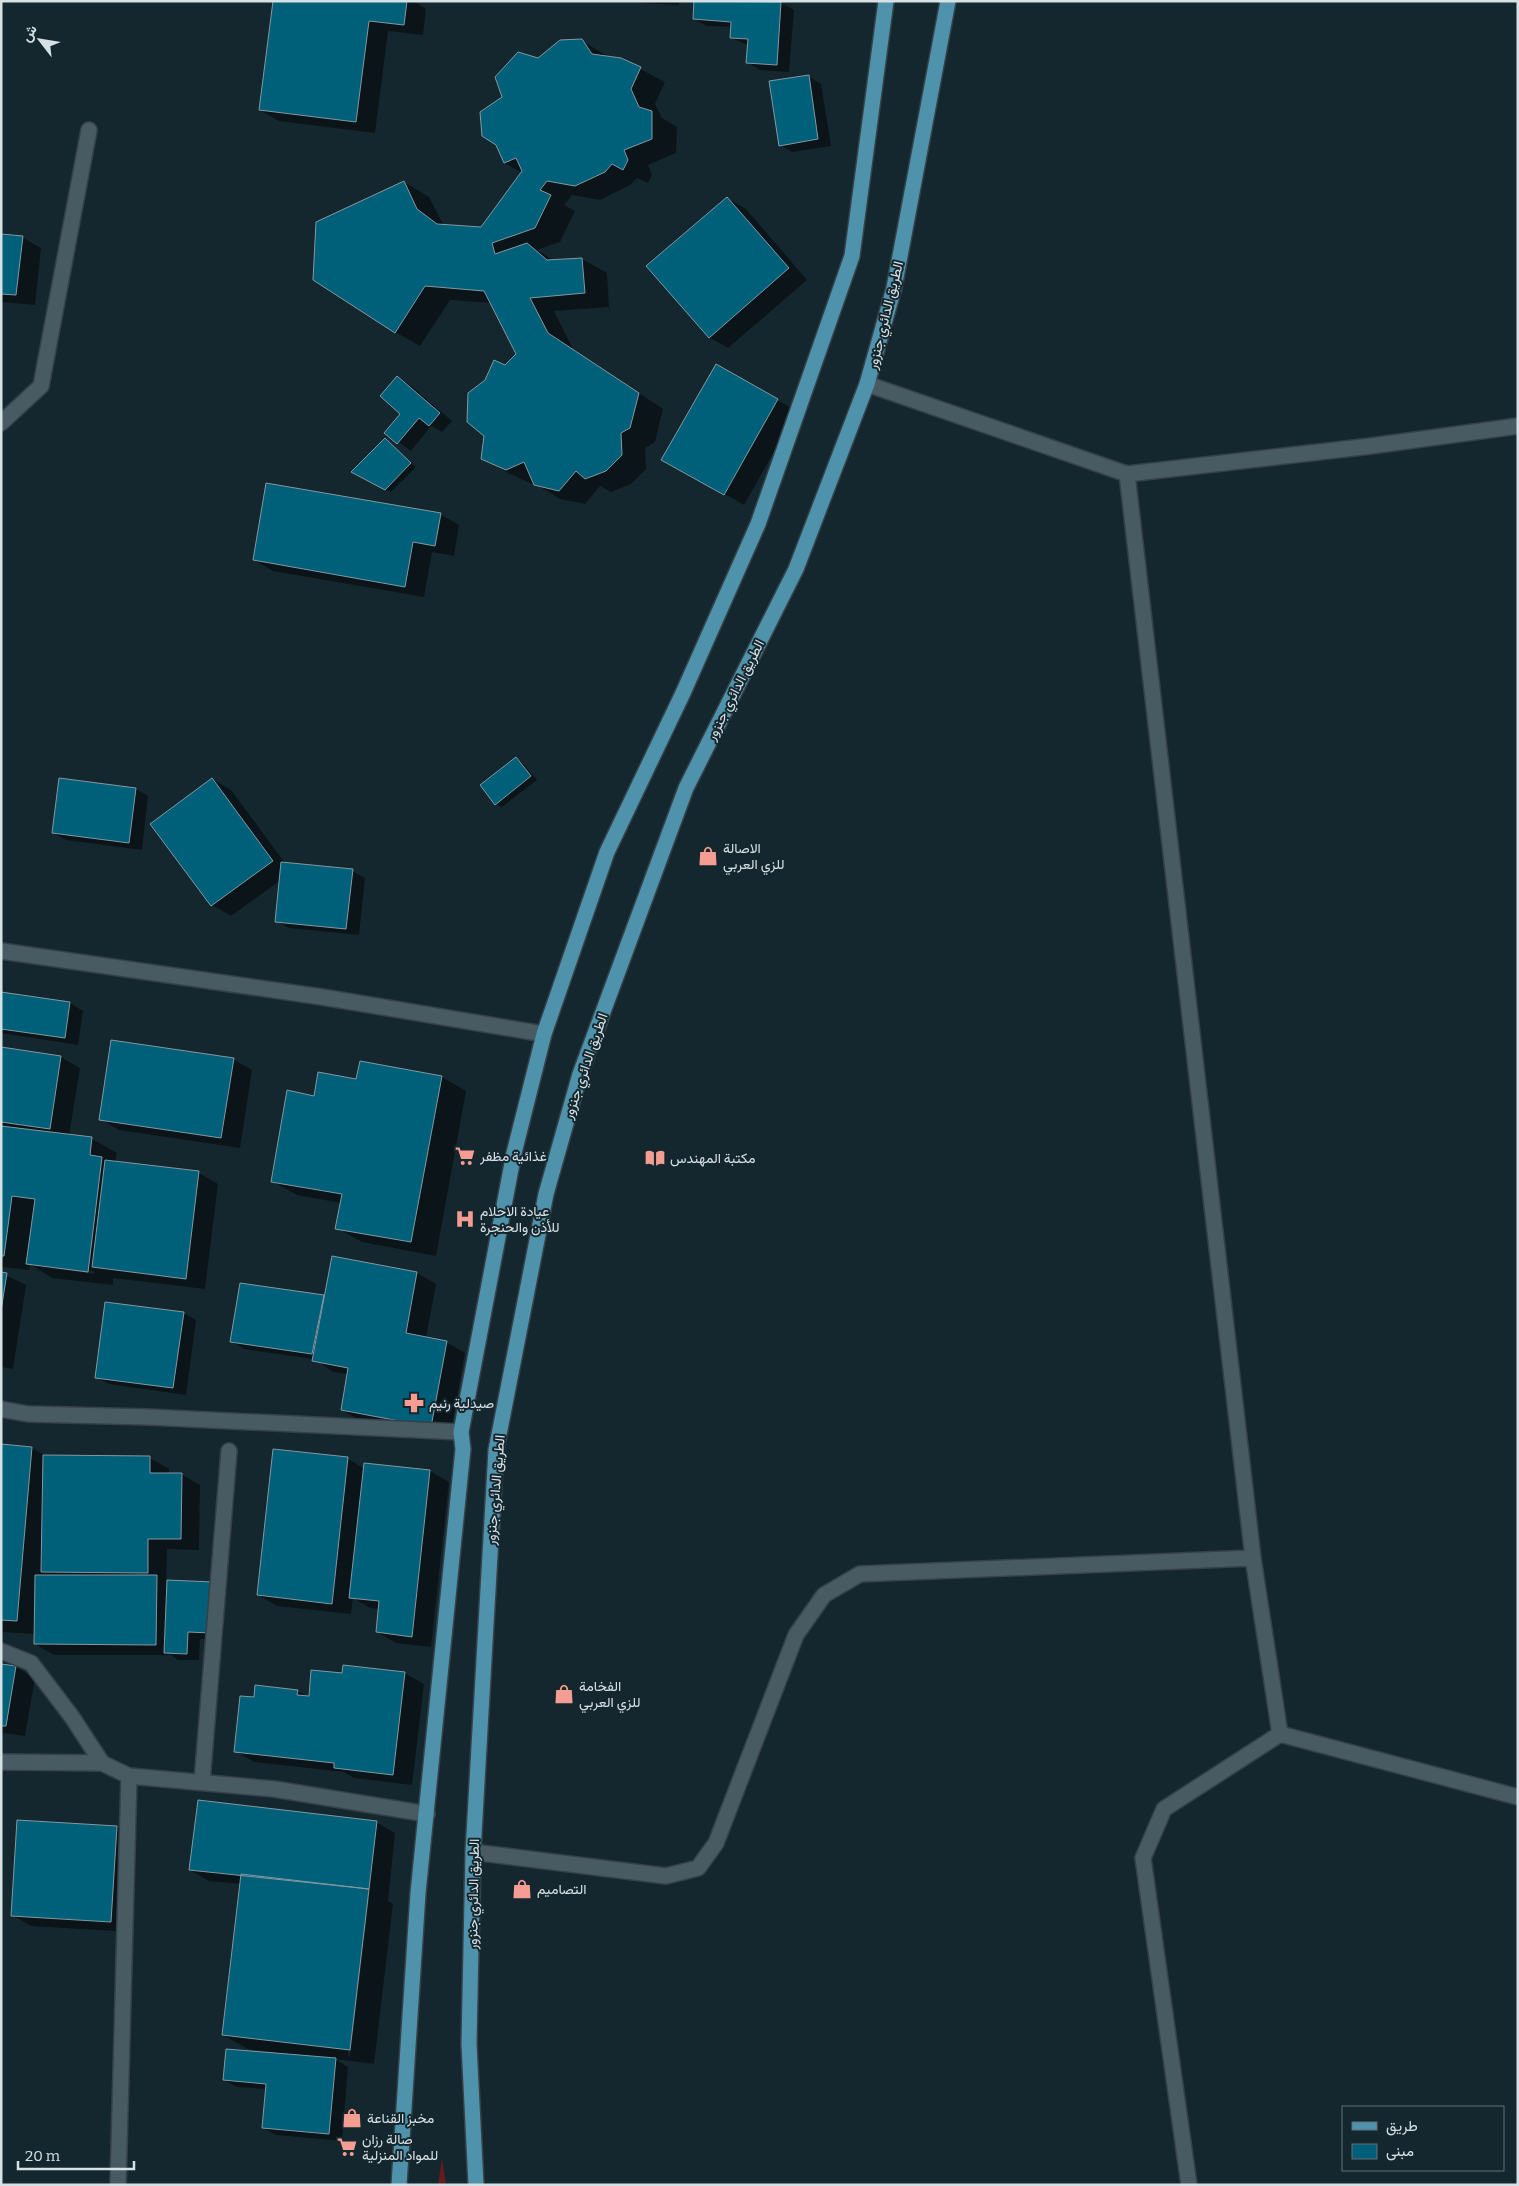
<svg xmlns="http://www.w3.org/2000/svg" width="1519" height="2186" font-family="Bitter,Vazirmatn,serif">
<rect width="100%" height="100%" fill="#15272e"/>
<!-- green -->
<path fill="#651d1b" d="M442,2158L446,2185H438Z"/>
<!-- shadow -->
<path fill="#0007" fill-rule="evenodd" d="M274,1H413L426,9L423,35L388,31L375,133L279,121L260,110Z
M638,1H679V5L642,3Z
M696,1L781,3L794,10L789,72L760,70L747,62L748,45L731,38L732,27L707,26L694,19Z
M582,41L609,57L621,59L665,82L655,104L662,118L677,127L676,153L648,165L652,175L648,183L637,178L630,185L600,200L572,195L564,205L575,211L560,242L537,250L555,261L582,259L607,273L609,307L554,311L573,349L663,409L655,442L645,448L646,469L631,484L611,492L600,486L585,504L560,499L534,483L532,484L508,473L483,458L505,367L518,355L492,303L450,300L420,346L395,332L404,182L429,197L444,226L481,228L522,173L505,163L503,98L538,60Z
M808,76L821,84L831,146L792,152L780,145Z
M727,198L746,209L807,280L728,348L709,337Z
M1,235L22,237L41,248L35,305L1,302Z
M716,366L797,411L744,505L663,459Z
M397,378L410,385L452,421L442,432L431,426L411,451L386,433L402,414Z
M385,439L416,467L391,492L353,472Z
M440,514L459,525L454,556L432,552L424,597L273,571L254,560Z
M516,758L522,762L537,780L502,807L496,804Z
M212,779L231,790L285,863L352,871L365,878L359,935L289,928L276,921L281,880L231,916L212,905Z
M136,789L148,796L142,850L66,840L53,833Z
M1,993L70,1003L83,1011L78,1045L1,1033Z
M1,1048L61,1057L80,1068L69,1136L92,1139L117,1153L115,1163L199,1173L218,1184L205,1289L113,1278V1285L52,1278L30,1264L29,1270L1,1267ZM52,1266L94,1271V1274L52,1268Z
M233,1059L252,1070L240,1148L119,1130L100,1119Z
M442,1077L466,1091L436,1256L362,1242L337,1228L341,1203L297,1195L272,1181L315,1097Z
M1,1273L26,1285L13,1369L1,1367Z
M417,1273L436,1284L426,1338L446,1342L465,1353L450,1437L361,1421L342,1410L348,1374L333,1372L314,1359L244,1349L231,1341L323,1297L326,1298Z
M183,1313L196,1320L186,1395L109,1384L96,1377Z
M1,1446L32,1448L46,1456L150,1458L169,1469V1474H181L200,1485L199,1550L167,1549L166,1581L212,1583L225,1591L223,1640L200,1639L199,1660H178L171,1655H54L35,1644V1634L1,1632Z
M274,1451L348,1459L365,1469L366,1464L430,1471L449,1482L431,1647L396,1643L377,1632L379,1609L370,1608L353,1598L351,1614L277,1606L258,1595Z
M1,1665L16,1667L35,1678L25,1736L3,1733L1,1747Z
M405,1673L424,1684L412,1785L354,1778L344,1772L254,1762L235,1751L255,1699L297,1691L310,1697L343,1674Z
M376,1822L395,1833L388,1901L393,1904L374,2064L335,2059L348,2067L342,2141L276,2135L263,2128L267,2089L237,2087L224,2080L279,2055V2053L248,2049L223,2035L241,1884L209,1881L190,1870ZM366,1899H369L350,2057L348,2056Z
M117,1827L136,1838L130,1932L31,1926L12,1915Z"/>
<!-- building -->
<path fill="#005f79" stroke="#8499a1" d="M273,1H407L404,25L369,21L356,122L259,110Z
M694,1L781,2L777,65L746,63L748,39L730,38L731,22L693,19Z
M582,39L592,54L621,58L641,67L631,89L639,107L652,111V139L624,150L628,160L623,170L612,164L605,172L575,186L547,181L540,190L551,195L535,228L492,243L495,254L527,243L547,260L582,258L585,293L530,298L548,333L639,393L630,428L621,433L622,455L606,471L585,479L576,471L559,491L534,485L524,462L506,470L481,459L484,436L467,422L468,393L485,380L494,360L505,365L516,354L484,291L425,286L395,333L313,280L316,222L404,181L417,209L437,224L481,227L522,171L516,158L504,163L496,145L482,136L480,112L502,97L495,77L518,52L538,58L560,40Z
M809,75L818,139L779,146L769,81Z
M727,197L789,268L709,338L646,266Z
M1,234L23,236L16,295L1,294Z
M716,364L778,399L724,495L661,460Z
M397,376L440,413L429,426L419,418L397,444L384,433L400,414L380,396Z
M385,438L411,463L385,490L351,472Z
M266,483L441,513L435,546L413,542L405,587L253,560Z
M516,757L531,776L495,805L480,785Z
M59,778L136,788L129,843L52,833Z
M212,778L273,861L211,906L150,824Z
M281,862L353,869L346,929L275,922Z
M1,992L70,1002L65,1038L1,1029Z
M111,1040L234,1058L221,1138L99,1120Z
M1,1047L61,1056L50,1129L1,1122Z
M360,1061L442,1076L411,1242L335,1229L342,1194L271,1182L287,1090L314,1096L318,1072L356,1079Z
M1,1126L92,1137L90,1155L102,1157L88,1272L26,1264L35,1199L12,1196L4,1256H1Z
M105,1160L199,1171L186,1279L92,1267Z
M332,1256L417,1272L406,1333L447,1341L431,1427L341,1410L348,1368L312,1361Z
M1,1272L7,1273L1,1311Z
M240,1283L324,1295L312,1354L230,1342Z
M105,1302L184,1312L173,1388L95,1378Z
M1,1444L32,1447L17,1621L1,1620Z
M273,1449L348,1457L332,1604L257,1595Z
M43,1455L150,1456V1473H182L181,1539H148V1573L41,1572Z
M364,1463L430,1470L412,1637L376,1632L379,1601L349,1598Z
M35,1575H157L156,1645L34,1644Z
M167,1580L213,1582L211,1633L188,1632L187,1654L164,1653Z
M1,1664L16,1666L6,1726H1Z
M343,1665L405,1672L393,1775L334,1768V1763L234,1752L240,1696L254,1697L255,1685L298,1690L297,1695L309,1696L311,1670L342,1673Z
M198,1800L377,1821L369,1889L189,1870Z
M17,1820L117,1826L111,1922L11,1916Z
M241,1874L369,1889L350,2050L222,2035Z
M226,2049L336,2058L329,2134L262,2128L266,2084L223,2080Z"/>
<g fill="none" stroke-linecap="round" stroke-linejoin="round">
<defs>
<path id="street" d="M867,384L1127,474L1371,446L1518,426
M1,423L41,386L89,130
M1127,474L1253,1558L1280,1734L1164,1809L1143,1858L1189,2185
M1,951L322,997L544,1034
M1,1409L28,1414L148,1417L461,1432
M1,1651L31,1663L72,1717L102,1763
M1280,1734L1518,1797
M1,1762L102,1763L129,1776L274,1789L427,1814
M202,1782L229,1451
M473,1852L666,1876L698,1868L716,1843L796,1635L824,1595L860,1574L1253,1558
M118,2185L129,1776"/>
<path id="primary" d="M399,2185L418,1893L463,1449L461,1432L514,1153L544,1034L607,852L683,693L758,524L852,256L886,1
M476,2185L469,2044L473,1852L496,1450L546,1194L580,1074L686,788L796,569L867,384L894,288L948,1"/>
</defs>
<!-- street casing -->
<use href="#street" stroke="#344148" stroke-width="18"/>
<!-- primary casing -->
<use href="#primary" stroke="#344148" stroke-width="18"/>
<!-- street -->
<use href="#street" stroke="#485b63" stroke-width="15"/>
<!-- primary -->
<use href="#primary" stroke="#4e92ab" stroke-width="15"/>
</g>
<!-- icons -->
<defs>
<symbol id="shop-bare" viewBox="-9 -9 18 18"><path d="M-5-2.5h2.3a2.7 3.5 0 0 1 5.4 0H5L5.5 6h-11ZM-1.5-2.5h3a1.5 2.3 0 0 0-3 0Z" fill="#f59c93" stroke="#15272e" stroke-width="2.5" paint-order="stroke"/></symbol>
<symbol id="supermarket-bare" viewBox="-9 -9 18 18"><path d="M-6-5.5h2.5l.6 2H6L4.5 2H-2.5L-4.4-4H-6ZM-1.5 3.2a1.3 1.3 0 1 0 .1 0ZM3 3.2a1.3 1.3 0 1 0 .1 0Z" fill="#f59c93" stroke="#15272e" stroke-width="2.5" paint-order="stroke"/></symbol>
<symbol id="library-bare" viewBox="-9 -9 18 18"><path d="M-6-4Q-3-5.5-.7-3.5V5Q-3 3-6 4ZM6-4Q3-5.5 .7-3.5V5Q3 3 6 4Z" fill="#f59c93" stroke="#15272e" stroke-width="2.5" paint-order="stroke"/></symbol>
<symbol id="hospital-bare" viewBox="-9 -9 18 18"><path d="M-5-5h3v3.5h4V-5h3V5h-3V1.5h-4V5h-3Z" fill="#f59c93" stroke="#15272e" stroke-width="2.5" paint-order="stroke"/></symbol>
<symbol id="pharmacy-bare" viewBox="-9 -9 18 18"><path d="M-2-6h4v4h4v4h-4v4h-4v-4h-4v-4h4Z" fill="#f59c93" stroke="#15272e" stroke-width="2.5" paint-order="stroke"/></symbol>
</defs>
<g fill-rule="evenodd">
<use href="#shop-bare" x="694" y="842" width="28" height="28"/>
<use href="#supermarket-bare" x="451" y="1142" width="28" height="28"/>
<use href="#library-bare" x="641" y="1144" width="28" height="28"/>
<use href="#hospital-bare" x="451" y="1205" width="28" height="28"/>
<use href="#pharmacy-bare" x="400" y="1389" width="28" height="28"/>
<use href="#shop-bare" x="550" y="1680" width="28" height="28"/>
<use href="#shop-bare" x="508" y="1875" width="28" height="28"/>
<use href="#shop-bare" x="338" y="2104" width="28" height="28"/>
<use href="#supermarket-bare" x="333" y="2133" width="28" height="28"/>
</g>
<g text-anchor="middle" stroke-width="4" stroke-linejoin="round" paint-order="stroke">
<!-- street labels -->
<g font-size="14" fill="#d6e1e6" stroke="#15272e">
<text transform="translate(885 315) rotate(-76)" y="5">الطريق الدائري جنزور</text>
<text transform="translate(735 690) rotate(-63)" y="5">الطريق الدائري جنزور</text>
<text transform="translate(585 1066) rotate(-71)" y="5">الطريق الدائري جنزور</text>
<text transform="translate(495 1490) rotate(-85)" y="5">الطريق الدائري جنزور</text>
<text transform="translate(473 1894) rotate(-89)" y="5">الطريق الدائري جنزور</text>
</g>
<!-- poi labels -->
<g font-size="14" fill="#d6e1e6" stroke="#15272e" text-anchor="start">
<text x="723" y="853">الاصالة<tspan x="723" dy="16">للزي العربي</tspan></text>
<text x="480" y="1161">غذائية مظفر</text>
<text x="670" y="1163">مكتبة المهندس</text>
<text x="480" y="1216">عيادة الاحلام<tspan x="480" dy="16">للأذن والحنجرة</tspan></text>
<text x="429" y="1408">صيدلية رنيم</text>
<text x="579" y="1691">الفخامة<tspan x="579" dy="16">للزي العربي</tspan></text>
<text x="537" y="1894">التصاميم</text>
<text x="367" y="2123">مخبز القناعة</text>
<text x="362" y="2144">صالة رزان<tspan x="362" dy="16">للمواد المنزلية</tspan></text>
</g>
</g>
<!-- border -->
<rect width="1519" height="2186" fill="none" stroke="#d6e1e6" stroke-width="5"/>
<!-- legend -->
<rect x="1342" y="2106" width="162" height="65" fill="#15272e" stroke="#627178"/>
<rect x="1352" y="2122" width="25" height="8" fill="#4e92ab" stroke="#627178"/>
<text x="1386" y="2131" font-size="15" fill="#d6e1e6">طريق</text>
<rect x="1352" y="2144" width="25" height="15" fill="#005f79" stroke="#627178"/>
<text x="1386" y="2156" font-size="15" fill="#d6e1e6">مبنى</text>
<!-- north arrow -->
<g transform="translate(40 40) rotate(301)" stroke="#15272e" stroke-width="4" paint-order="stroke">
<path d="M0-4L9 19L0 12L-9 19Z" fill="#d6e1e6"/>
<text y="-8" font-size="14" font-weight="bold" text-anchor="middle" fill="#d6e1e6">ش</text>
</g>
<!-- scale -->
<path d="M18 2161v8h116v-8" fill="none" stroke="#d6e1e6" stroke-width="2.5"/>
<text x="25" y="2161" font-size="15" fill="#d6e1e6" stroke="#15272e" stroke-width="4" paint-order="stroke">20 m</text>
</svg>
